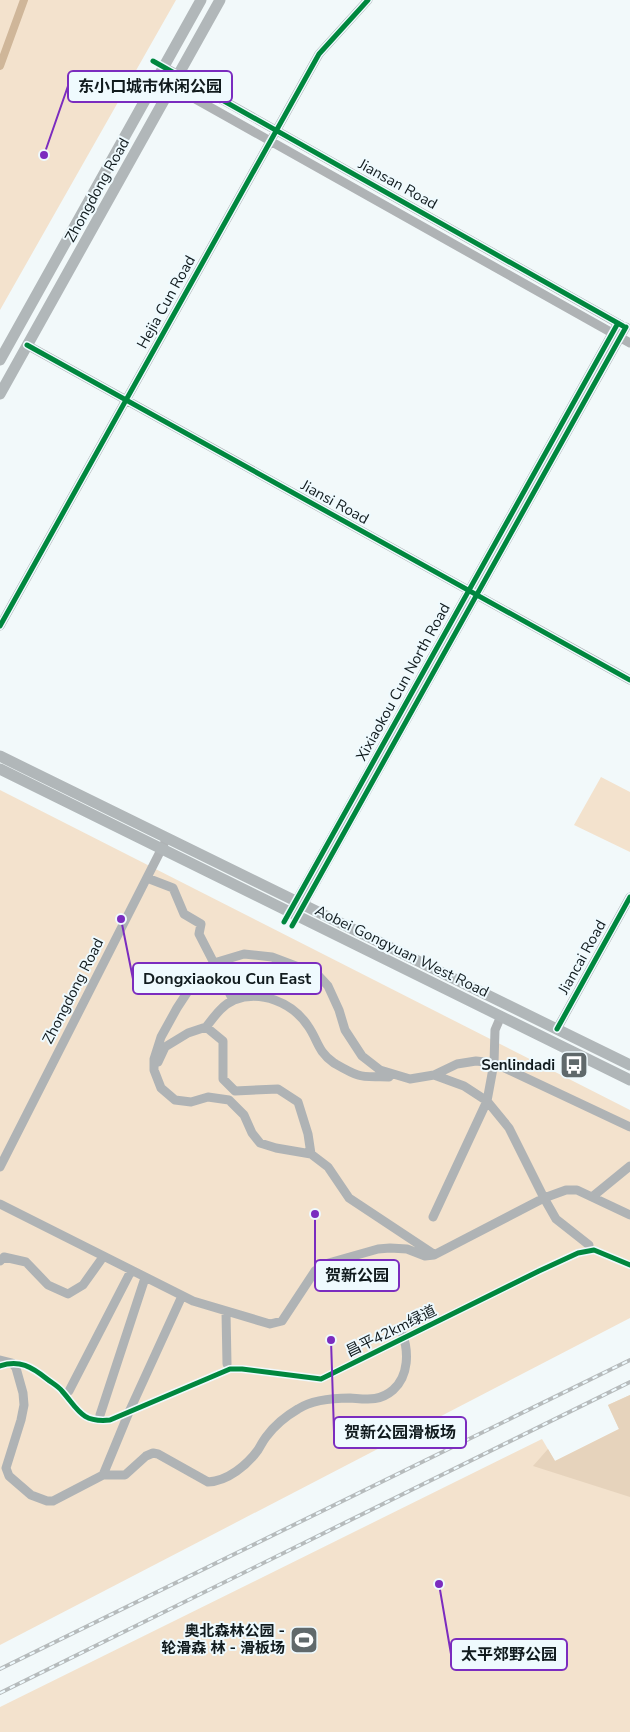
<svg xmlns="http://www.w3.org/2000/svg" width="630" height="1732" font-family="'Nunito Sans','Noto Sans SC',sans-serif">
<rect width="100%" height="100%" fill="#f2f9fa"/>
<!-- green -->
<path fill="#f3e2cd" d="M0,0H176L0,310Z
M601,777L630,792V852L574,825Z
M0,790L630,1110V1318L0,1645Z
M630,1395V1732H0V1707L542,1439L555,1461L619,1429L608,1405Z"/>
<!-- forest -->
<path fill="#e6d3bc" d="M630,1395V1497L533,1466L548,1449L555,1461L619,1429L608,1405Z"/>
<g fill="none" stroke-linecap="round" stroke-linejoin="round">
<!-- canal -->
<path stroke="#cfb699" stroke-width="8" d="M0,66L24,0"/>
<!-- minor -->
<path stroke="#afb3b5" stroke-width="9" d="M164,67L621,325
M158,78L630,343
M27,345L630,680
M0,626L319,54L368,0
M147,878L173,888L184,914L201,924L199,934L233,1000
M301,909L626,327
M290,912L618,323
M206,1027C214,1017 222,1005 234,1000C261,990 292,1002 308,1026C318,1040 317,1051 334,1063C341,1067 351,1073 358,1075C367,1078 379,1076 389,1077
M557,1029L630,897
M158,1062L165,1047L188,1033L206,1027L223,1041V1079L235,1091L278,1089L298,1102L308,1134L311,1154L328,1167L349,1198L432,1253
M434,1075L464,1086L487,1101L509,1128L544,1198L556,1219L589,1245
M311,1154L276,1148L260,1143L252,1133L244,1115L229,1100L208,1097L191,1102L175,1100L161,1088L154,1070V1059L161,1037L177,1008L194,982L214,963L244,954L272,957L317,974L328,986L339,1010L345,1030L362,1056L380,1070L410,1079L434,1075L457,1064L476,1061L494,1063L630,1127
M0,1167L164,844
M592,1197L630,1166
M0,1204L193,1301L270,1324L282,1321L315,1271L325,1264L378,1249L390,1248L407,1249L425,1256L434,1255L544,1198L566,1190H577L630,1215
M433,1217L487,1101L494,1063L495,1030L501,1016
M0,1261L4,1257L26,1262L48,1285L68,1294L83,1285L103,1257
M226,1312L227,1364
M0,1360L12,1363L16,1368L23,1393L24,1405L21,1420L6,1468L9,1476L31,1495L47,1501H53L103,1475H125L146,1456L153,1453L158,1454L208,1482C228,1481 247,1465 258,1450C261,1445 263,1441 266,1437C274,1426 286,1416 298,1409C312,1400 333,1398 350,1398C366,1399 379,1402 393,1390C409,1376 409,1351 402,1333
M69,1391L131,1271
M100,1415L145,1278
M103,1475L129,1412L182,1296"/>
<!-- major -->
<path stroke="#b1b7b9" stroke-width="11" d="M0,360L201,0
M0,394L220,0
M0,756L630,1065
M0,769L630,1080"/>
<defs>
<path id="rail" d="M0,1669L630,1360
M0,1693L630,1382"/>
</defs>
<!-- rail casing -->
<use href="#rail" stroke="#b6bbbc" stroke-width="4"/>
<!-- rail -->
<use href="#rail" stroke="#effafe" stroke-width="2" stroke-dasharray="5.5" stroke-linecap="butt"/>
<defs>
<path id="cycleway" d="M153,61L623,326
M27,345L630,680
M0,626L319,54L368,0
M284,922L618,323
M292,926L626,327
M557,1029L630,897
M0,1366C19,1359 32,1367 47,1379C52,1383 58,1386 62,1391C78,1409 81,1423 110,1420L230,1369H242L321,1379L539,1271L578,1253L594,1250L630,1265"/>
</defs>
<!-- cycleway casing -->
<use href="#cycleway" stroke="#effafe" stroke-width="8"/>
<!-- cycleway -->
<use href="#cycleway" stroke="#00873e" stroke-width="5"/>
</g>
<!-- icons -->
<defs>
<symbol id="bus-square" viewBox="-11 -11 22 22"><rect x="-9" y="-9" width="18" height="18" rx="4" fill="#60696b" stroke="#effafe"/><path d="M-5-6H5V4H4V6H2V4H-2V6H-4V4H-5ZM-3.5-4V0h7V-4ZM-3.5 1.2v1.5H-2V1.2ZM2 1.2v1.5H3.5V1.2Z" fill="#fff"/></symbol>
<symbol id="stadium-square" viewBox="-11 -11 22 22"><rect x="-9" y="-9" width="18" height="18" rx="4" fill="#60696b" stroke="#effafe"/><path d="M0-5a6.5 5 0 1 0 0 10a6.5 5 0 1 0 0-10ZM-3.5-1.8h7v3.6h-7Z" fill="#fff"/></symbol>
</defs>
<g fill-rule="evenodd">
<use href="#bus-square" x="558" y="1049" width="32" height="32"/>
<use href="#stadium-square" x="288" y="1624" width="32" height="32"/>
</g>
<g text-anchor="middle" stroke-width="4" stroke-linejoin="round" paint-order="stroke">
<!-- street labels -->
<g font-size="15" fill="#111b1e" stroke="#effafe">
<text transform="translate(398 184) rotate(29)" y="5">Jiansan Road</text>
<text transform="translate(97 190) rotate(-61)" y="5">Zhongdong Road</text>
<text transform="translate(166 302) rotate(-61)" y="5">Hejia Cun Road</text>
<text transform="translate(335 502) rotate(29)" y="5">Jiansi Road</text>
<text transform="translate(403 682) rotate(-61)" y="5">Xixiaokou Cun North Road</text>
<text transform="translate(402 951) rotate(26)" y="5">Aobei Gongyuan West Road</text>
<text transform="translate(582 957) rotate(-61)" y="5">Jiancai Road</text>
<text transform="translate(73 991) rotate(-63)" y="5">Zhongdong Road</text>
<text transform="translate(391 1331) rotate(-26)" y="5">昌平42km绿道</text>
</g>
<!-- poi labels -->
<g font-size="15" font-weight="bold" fill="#111b1e" stroke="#effafe" text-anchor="end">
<text x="555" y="1070">Senlindadi</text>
<text x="285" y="1636">奥北森林公园 -<tspan x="285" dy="17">轮滑森 林 - 滑板场</tspan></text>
</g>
</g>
<!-- callouts -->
<path fill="none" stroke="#7b2cbf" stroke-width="2" d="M44 155L68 86M121 919L133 979M315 1214L315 1275M331 1340L334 1432M439 1584L451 1654"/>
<g fill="#7b2cbf" stroke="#effafe" stroke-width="2">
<circle cx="44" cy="155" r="5"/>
<circle cx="121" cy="919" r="5"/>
<circle cx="315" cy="1214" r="5"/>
<circle cx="331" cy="1340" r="5"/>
<circle cx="439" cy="1584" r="5"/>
</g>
<g fill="#effafe" stroke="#7b2cbf" stroke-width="2">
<rect x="68" y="71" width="164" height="31" rx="5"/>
<rect x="133" y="963" width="188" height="31" rx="5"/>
<rect x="315" y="1260" width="84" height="31" rx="5"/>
<rect x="334" y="1417" width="132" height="31" rx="5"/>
<rect x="451" y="1639" width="116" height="31" rx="5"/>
</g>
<g font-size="16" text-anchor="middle" font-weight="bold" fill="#111b1e">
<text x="150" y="92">东小口城市休闲公园</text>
<text x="227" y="984">Dongxiaokou Cun East</text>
<text x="357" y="1281">贺新公园</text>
<text x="400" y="1438">贺新公园滑板场</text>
<text x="509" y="1660">太平郊野公园</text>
</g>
</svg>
